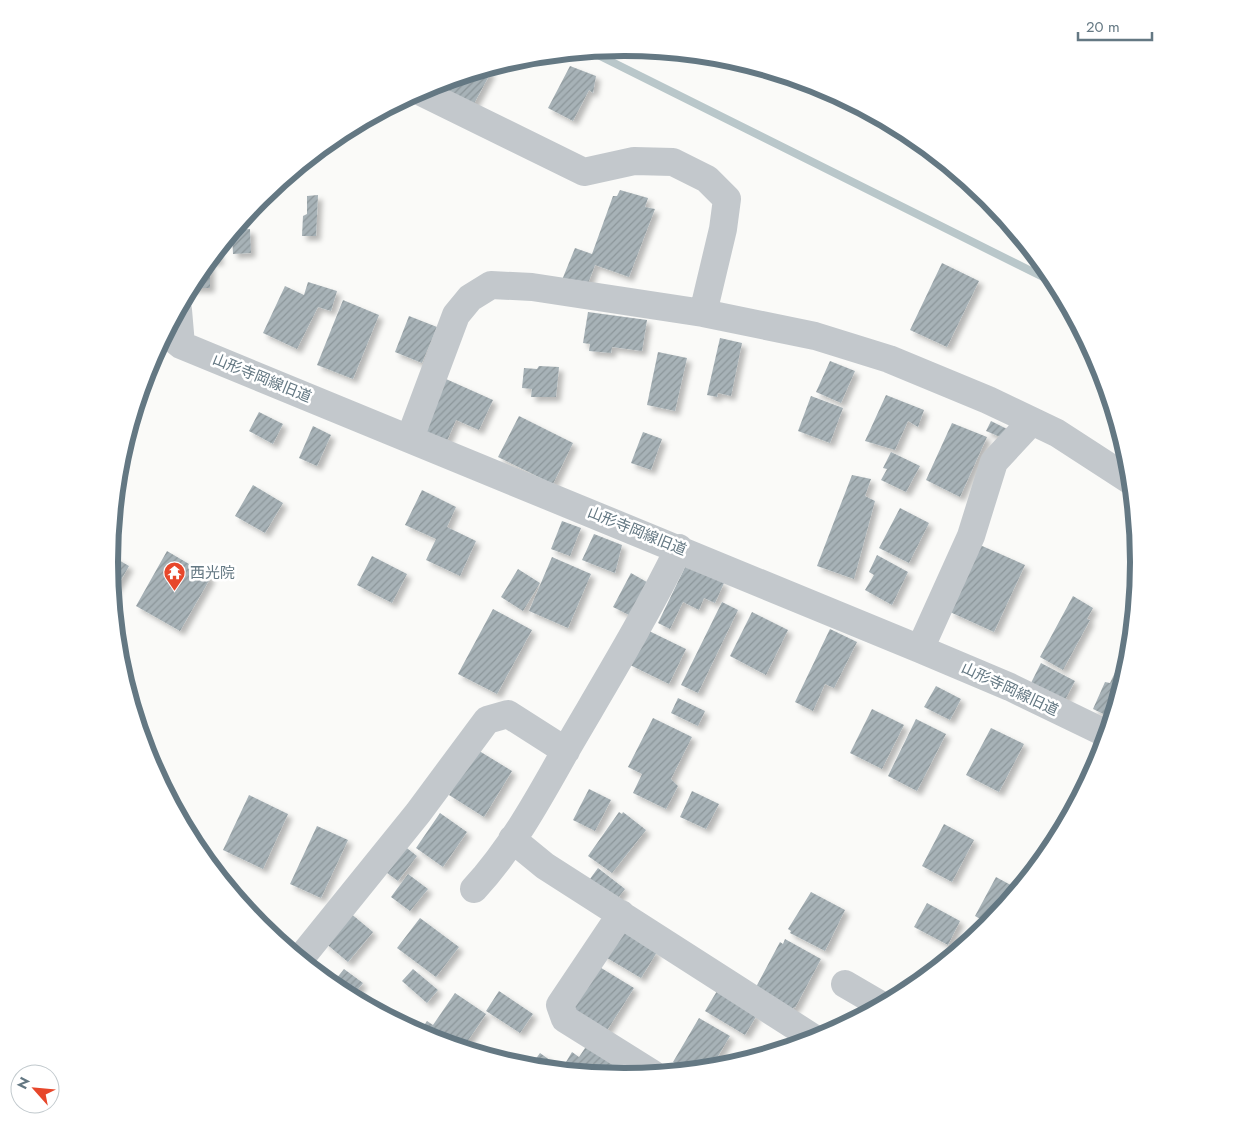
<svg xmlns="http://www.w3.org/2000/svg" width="1248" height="1124" font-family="Jost,'Noto Sans JP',sans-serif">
<defs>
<pattern id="building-hatch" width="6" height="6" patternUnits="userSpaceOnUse" patternTransform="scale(1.25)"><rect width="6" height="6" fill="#a7b2b7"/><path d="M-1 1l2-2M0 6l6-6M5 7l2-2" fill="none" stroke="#8c969a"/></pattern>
<filter id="shadow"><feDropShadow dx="4.5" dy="4.5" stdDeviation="2.5" flood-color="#0004"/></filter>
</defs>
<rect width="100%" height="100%" fill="#fafaf8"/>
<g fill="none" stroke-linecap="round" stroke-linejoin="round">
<!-- stream -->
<path stroke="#b9c7ca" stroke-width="8" d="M590,51L1055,283"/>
</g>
<!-- building -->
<path fill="url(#building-hatch)" filter="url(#shadow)" d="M570,66L596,76L593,93L589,90L573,121L548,108Z
M485,69L491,72L469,113L437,98L445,81Z
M620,190L648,198L645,207L655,209L629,277L595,265L586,289L562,280L575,248L592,254L613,196H617Z
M318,195L316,236H302L303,216L307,214V196Z
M250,229L251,253L233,254L232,233L234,230Z
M218,249L219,261H210V288H190L196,276Z
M942,263L979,281L947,347L910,330Z
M308,282L337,291L331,311L318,307L297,349L263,333L285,286L304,295Z
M343,300L379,315L353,379L317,365Z
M588,312L647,320L642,351L612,347L611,353L589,351L590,344L583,343Z
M409,316L437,327L422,363L395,352Z
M720,338L742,343L731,396L718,393L717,397L707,395Z
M658,352L687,358L675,411L647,405Z
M830,361L855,371L841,403L816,392Z
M539,366L559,367L556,397H531L532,389L522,388L524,368L537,369Z
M446,379L493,400L479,430L456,420L447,441L423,431Z
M886,395L924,410L918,427L908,421L895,450L865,441Z
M811,396L843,408L830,443L798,431Z
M259,412L283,424L273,444L249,431Z
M519,416L573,443L553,484L498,457Z
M991,421L1009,430L1005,439L986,431Z
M952,423L987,437L960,497L926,480Z
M313,426L331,435L317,466L299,458Z
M643,432L662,439L651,470L631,463Z
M891,452L920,466L906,492L881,480L887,469L883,468Z
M852,475L871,479L865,496L875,501L854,579L817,566Z
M253,485L283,503L265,533L235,516Z
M422,490L456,507L447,527L476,541L460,576L426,560L436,539L405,525Z
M900,508L929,523L909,563L879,548Z
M562,521L581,528L570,556L551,549Z
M594,534L622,545L615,573L582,560Z
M980,545L1025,565L994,632L950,612Z
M167,551L211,577L180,631L136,606Z
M110,555L129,566L113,594L110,562Z
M877,555L908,572L892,605L865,590L874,575L869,572Z
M372,556L407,574L392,603L357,585Z
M552,557L591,574L568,628L529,611Z
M686,565L724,583L715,603L704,598L699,610L683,602L670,629L658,623Z
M518,569L540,583L523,611L501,597Z
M631,573L652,585L635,618L613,607Z
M1073,596L1093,608L1087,619L1090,620L1063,670L1040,657Z
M722,602L738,610L698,693L681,685Z
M493,609L532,630L497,694L458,674Z
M752,612L788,630L766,675L730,656Z
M830,629L857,642L834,688L825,684L813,711L795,702Z
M647,630L686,649L669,684L630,665Z
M1130,641L1129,663L1112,718L1093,709L1105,682L1110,683Z
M1041,663L1075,681L1065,700L1031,683Z
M936,686L961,699L950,720L924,707Z
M678,698L705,711L698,726L671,713Z
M872,709L904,725L882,769L850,753Z
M653,718L692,737L671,779L678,786L666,809L633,793L642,774L628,767Z
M916,719L946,734L917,791L888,776Z
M991,728L1024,744L999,792L966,775Z
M476,749L512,771L484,817L449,795Z
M589,789L611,800L595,831L573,820Z
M692,791L719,804L706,829L680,817Z
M249,795L288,814L263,869L223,850Z
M619,812L622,814L623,812L646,830L612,873L588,856Z
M440,813L467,832L443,867L416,848Z
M944,824L974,840L952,882L922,866Z
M317,826L348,840L321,898L290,884Z
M403,845L417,856L398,881L383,870Z
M598,868L625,889L613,904L587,883Z
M408,874L428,889L410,911L391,897Z
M996,877L1018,889L989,924L975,916Z
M811,892L845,910L825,951L790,933L791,931L788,929Z
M927,903L960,921L948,945L914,927Z
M349,912L373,932L348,962L324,942Z
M420,918L459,947L436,977L397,948Z
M617,928L657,952L641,978L602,955Z
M785,939L821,959L795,1008L794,1007L790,1013L756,987L780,942L783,944Z
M598,966L634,988L606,1032L571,1009Z
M344,969L363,983L352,997L340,991L332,984Z
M413,969L438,990L427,1003L402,981Z
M499,991L533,1014L520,1033L486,1011Z
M717,991L757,1015L745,1035L705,1011Z
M455,993L486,1014L463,1048L427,1037L419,1033L427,1021L433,1025Z
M699,1018L730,1036L711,1068L687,1070L673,1062Z
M591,1039L621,1058L609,1075L569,1071L563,1067L572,1052L579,1057Z
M540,1053L554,1063L550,1069L530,1067Z"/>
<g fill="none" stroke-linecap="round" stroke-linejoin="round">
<!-- minor -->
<path stroke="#c3c8cc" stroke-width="28" d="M419,91L584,172L634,161L673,162L707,179L727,199L723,229L703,313
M178,310L181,345
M166,333L181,345L920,649L1010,687L1107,734
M410,438L456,315L470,298L491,285L532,287L703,313L815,336L889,359L988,400L1057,433L1131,481
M920,649L971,536L994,462L1032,421
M512,839L545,866L815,1039
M474,889C512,848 539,798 566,750C605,683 645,618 679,548
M621,914L560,1005L565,1019L653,1074
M300,959L418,813L487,720L508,714L566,751
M845,984L881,1005"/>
</g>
<!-- icons -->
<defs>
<symbol id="temple-pin" viewBox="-11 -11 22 30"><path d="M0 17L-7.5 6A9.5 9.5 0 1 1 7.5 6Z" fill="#e7472b" stroke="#fff"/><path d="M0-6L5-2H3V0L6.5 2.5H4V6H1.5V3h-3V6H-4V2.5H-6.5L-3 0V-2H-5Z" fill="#fff"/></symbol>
</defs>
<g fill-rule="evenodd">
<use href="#temple-pin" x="162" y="560" width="25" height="34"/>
</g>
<g text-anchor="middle" stroke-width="5" stroke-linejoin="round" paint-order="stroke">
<!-- street labels -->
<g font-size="15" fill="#647883" stroke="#fff">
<text transform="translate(262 378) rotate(22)" y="5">山形寺岡線旧道</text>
<text transform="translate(637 531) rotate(22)" y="5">山形寺岡線旧道</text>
<text transform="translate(1010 689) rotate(25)" y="5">山形寺岡線旧道</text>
</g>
<!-- poi labels -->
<g font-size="15" fill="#647883" stroke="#fff" text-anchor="start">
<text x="190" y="578">西光院</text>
</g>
</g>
<!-- crop -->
<path d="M0 0H1248V1124H0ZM118 562a506 506 0 1 1 1012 0a506 506 0 1 1-1012 0Z" fill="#fff" fill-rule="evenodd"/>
<path fill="none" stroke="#647883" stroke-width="6" d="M118 562a506 506 0 1 1 1012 0a506 506 0 1 1-1012 0Z"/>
<!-- north arrow -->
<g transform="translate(35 1089) rotate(297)"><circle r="24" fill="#ffffff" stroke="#c1c9cd"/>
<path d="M0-4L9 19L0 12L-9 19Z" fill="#e7472b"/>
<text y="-8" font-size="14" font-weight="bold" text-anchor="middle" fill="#647883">N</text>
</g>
<!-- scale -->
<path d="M1078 32v8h74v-8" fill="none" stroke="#647883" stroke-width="2.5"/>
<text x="1086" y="32" font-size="15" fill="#647883" stroke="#ffffff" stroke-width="4" paint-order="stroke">20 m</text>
</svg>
